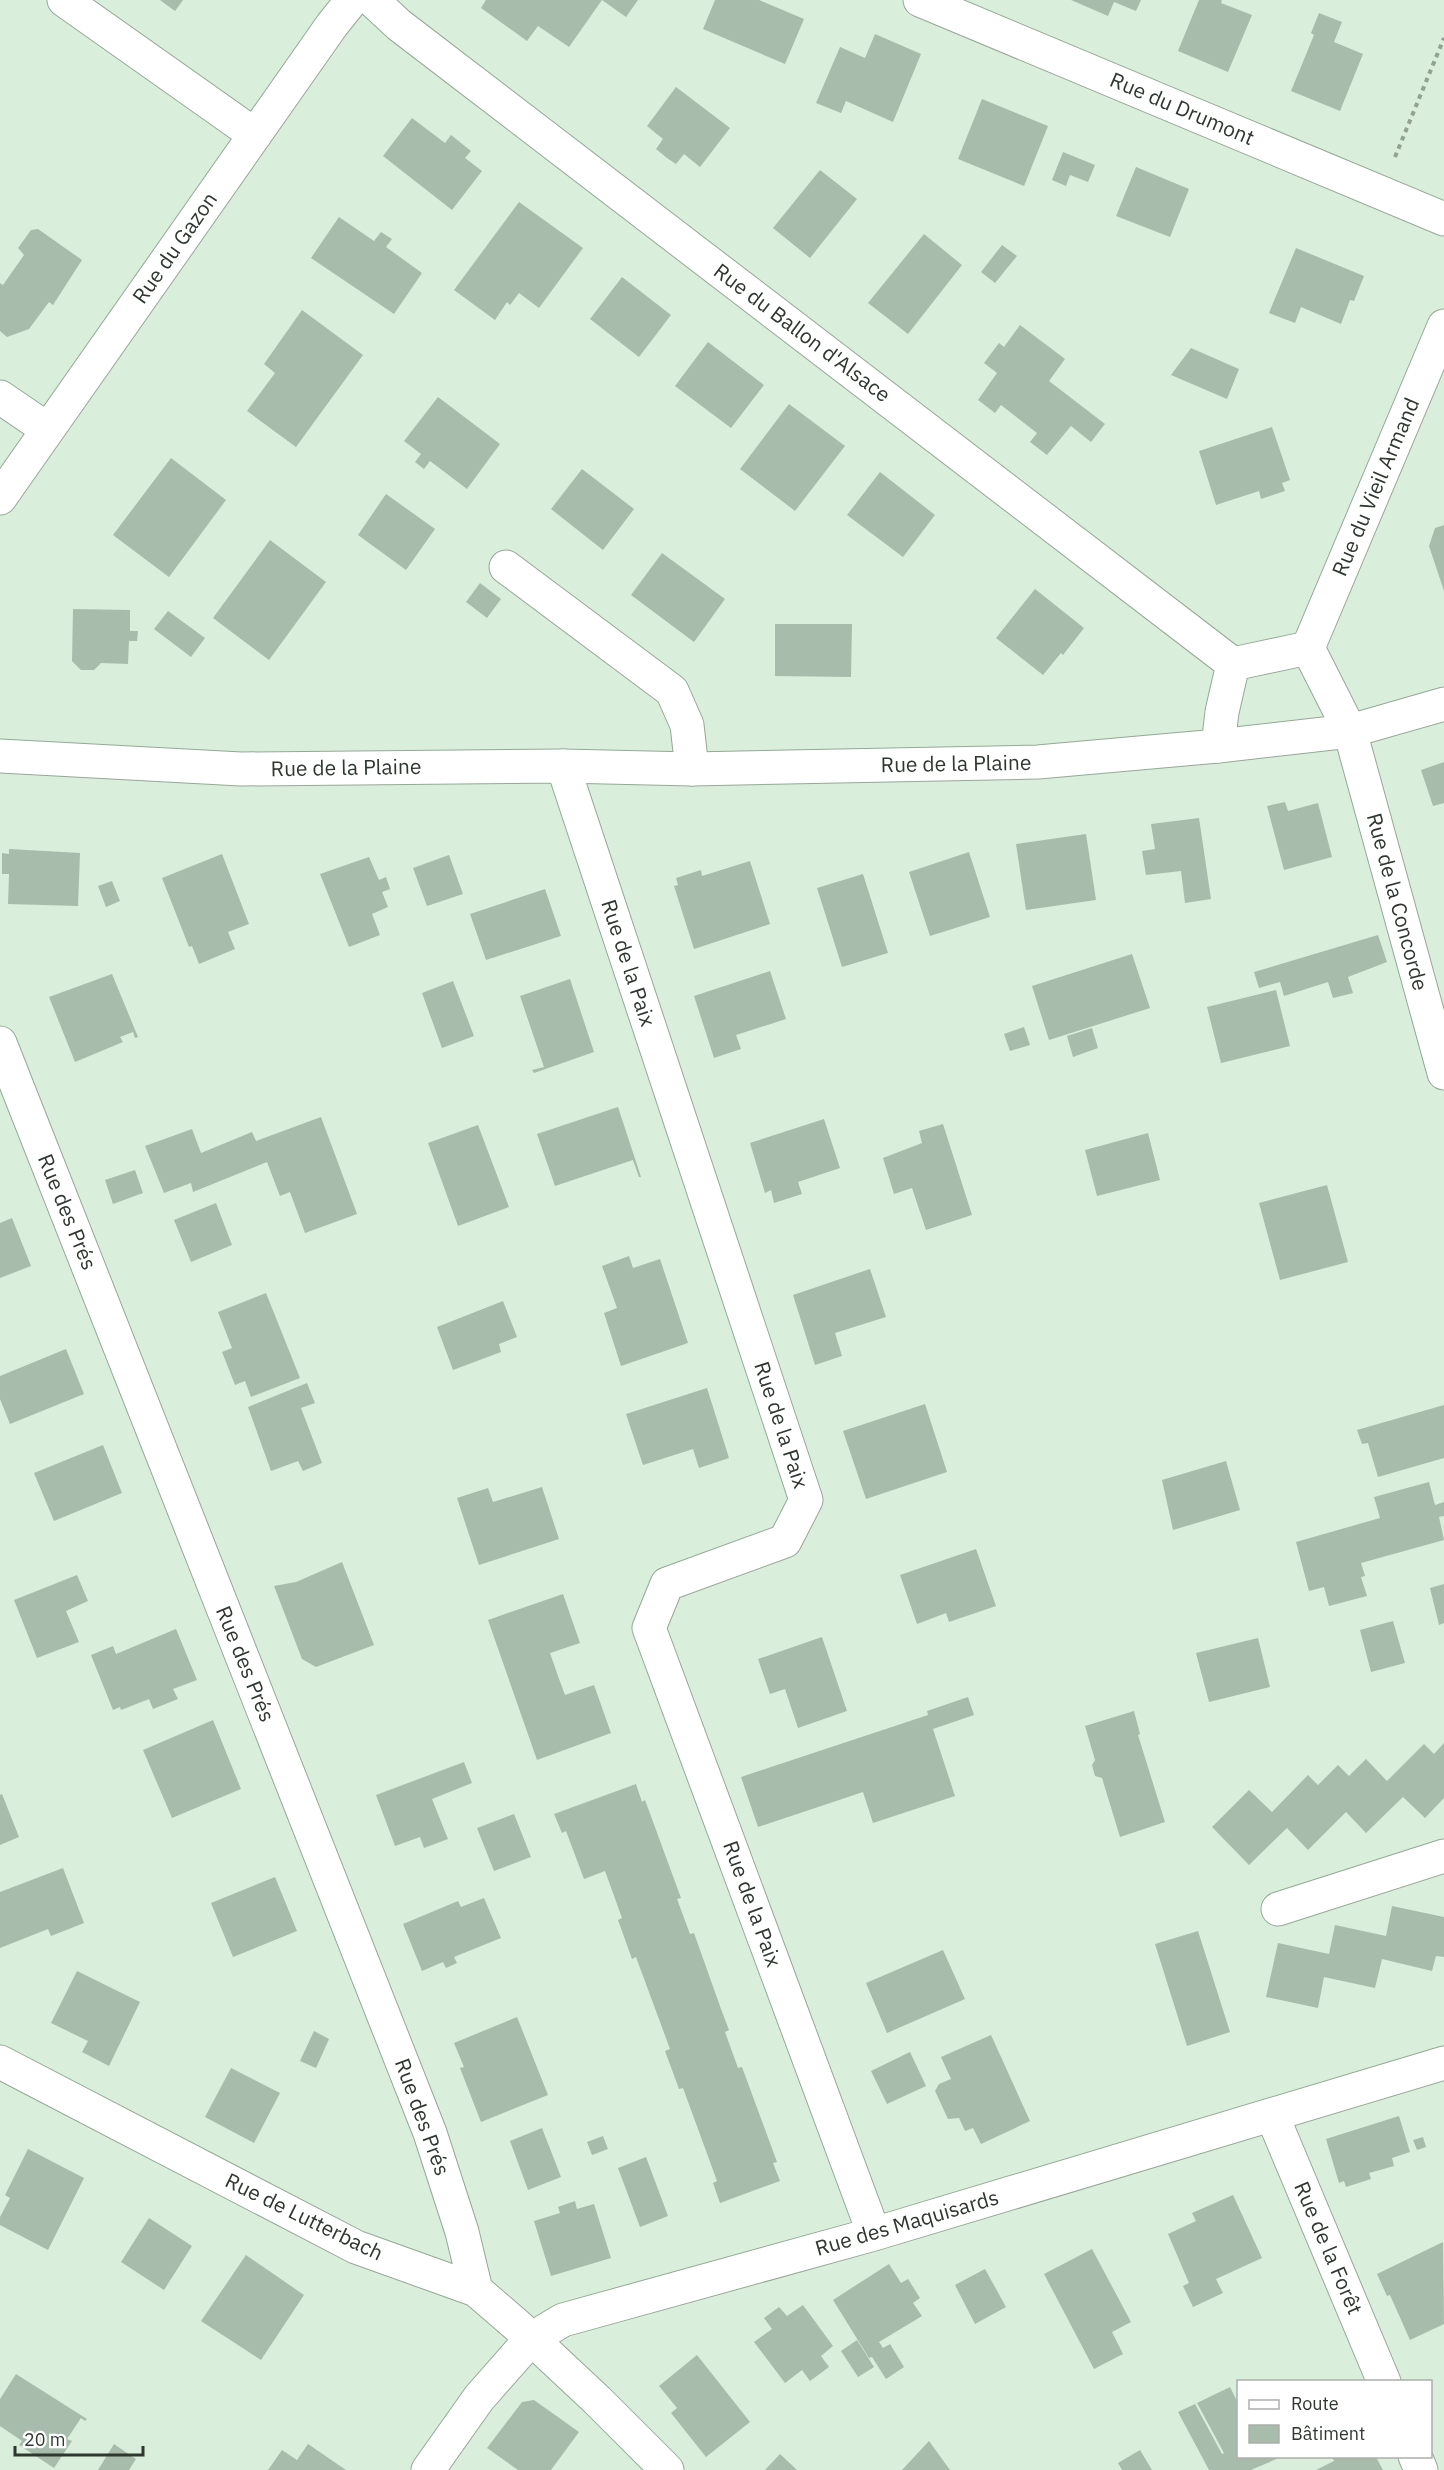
<svg xmlns="http://www.w3.org/2000/svg" width="1444" height="2470" font-family="'IBM Plex Sans',sans-serif">
<rect width="100%" height="100%" fill="#daeedc"/>
<!-- building -->
<path fill="#a8bcab" d="M160,0H183L175,11Z
M486,0H638L626,17L602,0L569,47L538,26L527,41L481,8Z
M715,0H759L804,19L785,64L703,29Z
M1071,0H1141L1136,11L1114,2L1108,16Z
M1199,0H1222L1221,3L1252,15L1228,72L1178,51Z
M1319,13L1342,22L1334,42L1363,54L1340,111L1291,91L1314,35L1311,33Z
M875,34L921,54L893,122L846,101L841,113L816,103L840,47L865,58Z
M676,87L730,128L700,167L684,154L676,164L667,158L656,149L663,139L647,126Z
M982,99L1048,126L1024,186L958,159Z
M412,118L445,143L451,135L471,151L465,158L482,171L452,210L383,156Z
M1063,152L1095,165L1088,182L1070,175L1066,186L1052,180Z
M1136,167L1189,189L1170,237L1116,216Z
M820,170L857,199L810,258L773,228Z
M519,202L583,248L539,308L519,293L510,305L507,302L495,320L454,290Z
M339,217L374,241L381,232L392,239L386,247L422,273L394,314L311,258Z
M38,229L82,260L53,305L49,302L29,329L7,337L0,331V283L3,285L24,255L18,248L31,230Z
M924,234L962,265L908,334L868,303Z
M1002,245L1017,256L995,283L981,272Z
M1296,248L1364,276L1354,301L1350,300L1341,324L1301,307L1295,323L1269,313Z
M622,277L671,315L639,357L590,319Z
M302,310L363,355L296,447L247,411L275,373L264,364Z
M1020,325L1065,359L1049,381L1105,424L1091,442L1071,426L1047,455L1030,442L1037,433L1001,405L995,413L978,400L997,373L984,363L999,343L1004,347Z
M708,342L764,385L731,428L675,386Z
M1191,348L1239,369L1227,399L1171,375Z
M438,397L500,444L467,489L430,461L424,469L415,462L421,454L404,441Z
M789,404L845,446L795,511L740,469Z
M1272,427L1290,480L1282,483L1285,491L1261,499L1259,491L1216,505L1199,451Z
M171,458L226,500L169,577L113,535Z
M582,469L634,509L603,550L551,509Z
M880,472L935,515L903,557L847,515Z
M386,494L435,529L406,570L358,535Z
M1444,525V591L1429,546L1435,528Z
M270,540L326,582L269,660L213,618Z
M662,553L725,599L694,642L631,595Z
M480,583L501,599L487,618L466,602Z
M1035,589L1084,628L1063,655L1061,653L1043,675L996,638Z
M73,609L130,610V631H138L137,641H129L128,664L101,663L94,670H81L72,661Z
M168,611L205,638L191,657L154,629Z
M775,624H852L851,677L775,676Z
M1444,762V803L1433,806L1421,770Z
M1285,802L1288,811L1318,803L1332,857L1284,870L1267,806Z
M1199,818L1211,899L1185,903L1181,871L1146,875L1142,851L1155,849L1151,824Z
M1086,834L1096,900L1026,910L1016,844Z
M9,849L80,853L78,906L8,904L9,874H2V853L9,854Z
M969,852L990,917L930,936L909,872Z
M222,854L249,924L228,932L235,949L199,964L192,946L189,947L162,878Z
M449,855L463,894L427,906L413,868Z
M369,857L379,880L386,877L390,889L382,892L388,907L372,914L380,935L349,947L320,874Z
M750,861L770,924L694,949L674,886L678,885L676,878L701,870L702,876Z
M863,874L888,953L842,967L817,888Z
M112,881L120,901L106,907L98,886Z
M545,889L561,936L486,960L470,914Z
M1378,935L1387,962L1348,977L1353,993L1333,998L1328,982L1284,996L1280,982L1259,988L1254,972Z
M1132,954L1150,1008L1049,1040L1032,986Z
M770,971L786,1019L736,1035L741,1049L714,1058L694,996Z
M112,974L138,1037L135,1038L133,1032L120,1037L123,1042L75,1062L49,997Z
M570,979L594,1052L534,1073L532,1070L544,1067L520,996Z
M453,981L474,1036L442,1048L422,993Z
M1276,990L1290,1046L1221,1063L1207,1007Z
M1024,1027L1030,1045L1010,1051L1004,1034Z
M1092,1028L1098,1048L1073,1057L1067,1036Z
M618,1107L641,1177H639L633,1160L555,1186L537,1134Z
M321,1117L357,1214L305,1233L290,1192L280,1196L267,1162L193,1192L191,1183L164,1193L145,1146L192,1129L201,1153L252,1132L256,1141Z
M824,1119L840,1168L798,1182L802,1194L774,1203L771,1190L765,1193L750,1143Z
M943,1124L972,1215L926,1230L912,1188L894,1194L883,1158L922,1143L919,1131Z
M478,1125L509,1207L458,1226L428,1143Z
M1148,1133L1160,1180L1097,1196L1085,1150Z
M135,1170L143,1193L113,1204L105,1180Z
M1327,1185L1348,1262L1280,1280L1259,1203Z
M216,1203L232,1245L191,1262L174,1220Z
M12,1218L31,1266L0,1278V1223Z
M629,1256L633,1268L660,1259L688,1343L621,1366L604,1313L617,1308L602,1266Z
M870,1269L886,1317L835,1333L842,1356L815,1365L793,1295Z
M266,1293L300,1378L251,1397L245,1381L235,1385L222,1352L232,1348L218,1312Z
M503,1301L517,1337L499,1344L501,1352L453,1370L437,1327Z
M66,1349L84,1394L10,1424L0,1399V1376Z
M307,1383L315,1403L301,1408L322,1463L303,1471L298,1461L271,1471L248,1407Z
M707,1388L729,1458L699,1468L693,1449L643,1465L626,1414Z
M925,1404L947,1472L866,1499L843,1431Z
M1444,1405V1458L1378,1477L1368,1443L1362,1444L1357,1430Z
M103,1445L122,1493L54,1521L34,1473Z
M1226,1461L1240,1510L1173,1530L1162,1480Z
M1429,1482L1435,1505L1444,1502V1516L1439,1517L1444,1540L1361,1563L1365,1576L1361,1577L1367,1596L1329,1606L1324,1587L1309,1591L1296,1542L1380,1518L1374,1497Z
M542,1487L559,1539L479,1565L457,1498L488,1488L493,1502Z
M976,1549L996,1606L949,1622L946,1613L917,1624L900,1575Z
M342,1562L374,1645L316,1667L302,1659L274,1586L296,1582Z
M77,1575L88,1601L66,1611L79,1642L37,1658L14,1600Z
M1444,1584V1623L1439,1625L1430,1588Z
M563,1594L580,1643L550,1653L558,1676L565,1695L594,1685L611,1733L537,1760L488,1620Z
M1393,1621L1405,1663L1371,1672L1360,1630Z
M176,1629L197,1680L173,1689L178,1699L153,1709L149,1699L121,1710L120,1707L113,1710L91,1655L113,1646L116,1654Z
M822,1637L847,1711L798,1728L785,1689L770,1694L758,1659Z
M1258,1638L1270,1687L1209,1702L1196,1653Z
M968,1697L974,1715L933,1729L955,1796L873,1823L863,1792L758,1827L741,1777L928,1715L927,1711Z
M1134,1711L1140,1734L1138,1735L1165,1822L1120,1837L1102,1778L1095,1776L1092,1765L1095,1760L1085,1726Z
M213,1720L241,1789L172,1818L143,1750Z
M1444,1743V1798L1425,1818L1403,1797L1366,1833L1346,1812L1308,1850L1287,1828L1249,1865L1212,1827L1249,1790L1272,1812L1308,1775L1318,1785L1338,1765L1349,1776L1366,1759L1387,1781L1424,1744L1434,1754Z
M464,1762L472,1783L432,1799L448,1839L424,1848L420,1837L395,1846L376,1795Z
M636,1784L642,1802L645,1800L681,1898L677,1899L690,1934L694,1933L721,2009L729,2030L725,2032L738,2068L742,2067L777,2162L773,2163L780,2181L720,2203L713,2183L717,2181L683,2088L679,2089L665,2051L670,2049L636,1957L632,1959L618,1920L622,1918L605,1871L584,1879L566,1831L562,1833L554,1814Z
M2,1794L19,1837L0,1845V1795Z
M514,1814L531,1857L494,1871L477,1828Z
M63,1868L84,1923L51,1936L48,1929L0,1948V1892Z
M275,1877L297,1931L233,1957L211,1903Z
M484,1898L501,1938L454,1957L457,1963L446,1968L443,1962L422,1971L403,1924L458,1901L461,1907Z
M1392,1906L1444,1917V1957L1436,1956L1432,1971L1382,1959L1375,1988L1324,1977L1318,2008L1266,1997L1278,1943L1329,1954L1335,1925L1386,1936Z
M1198,1931L1230,2032L1187,2046L1155,1944Z
M943,1950L965,1999L887,2033L866,1983Z
M77,1971L140,2002L109,2066L82,2052L88,2041L51,2023Z
M517,2017L548,2095L481,2122L460,2068L464,2067L454,2043Z
M314,2031L329,2039L316,2068L300,2061Z
M991,2035L1030,2121L981,2144L973,2128L965,2131L959,2118L948,2119L935,2091L939,2084L951,2079L941,2057Z
M910,2052L926,2086L887,2104L871,2071Z
M231,2068L280,2093L254,2143L205,2117Z
M1399,2116L1410,2152L1392,2158L1394,2166L1369,2173L1371,2179L1346,2187L1344,2181L1339,2183L1326,2139Z
M542,2128L561,2177L528,2190L510,2141Z
M603,2136L608,2149L592,2155L587,2142Z
M1423,2137L1426,2147L1417,2150L1413,2140Z
M28,2149L84,2178L48,2250L0,2225V2217L10,2198L5,2195Z
M646,2157L668,2216L640,2227L618,2168Z
M1233,2195L1262,2258L1216,2279L1223,2293L1193,2307L1183,2286L1189,2283L1168,2234L1196,2221L1192,2213Z
M575,2201L577,2209L594,2204L611,2258L551,2276L534,2221L560,2213L558,2207Z
M149,2218L192,2246L164,2290L121,2262Z
M1443,2242L1444,2324L1410,2340L1390,2295L1387,2296L1377,2274Z
M1092,2249L1131,2322L1112,2332L1123,2354L1094,2369L1044,2274Z
M246,2255L304,2295L261,2360L201,2321Z
M889,2264L901,2283L908,2279L920,2298L913,2303L922,2316L879,2342L883,2348L890,2344L904,2367L886,2379L872,2357L869,2358L833,2300Z
M985,2269L1006,2307L975,2324L955,2285Z
M803,2305L833,2346L821,2356L829,2367L810,2381L802,2370L785,2383L754,2342L772,2329L764,2318L779,2307L787,2316Z
M857,2340L874,2367L858,2377L841,2351Z
M697,2355L750,2422L706,2457L671,2413L677,2408L659,2386Z
M16,2374L87,2419L85,2421L81,2418L67,2439L72,2441L54,2468L19,2445L22,2441L0,2426V2399Z
M1230,2387L1238,2403V2456L1281,2457L1251,2470H1209L1178,2412L1195,2404L1222,2454L1224,2453L1197,2403Z
M534,2400L579,2432L551,2470H518L487,2448L522,2402Z
M929,2441L950,2470H902Z
M114,2444L136,2459L129,2470H98Z
M308,2444L346,2470H268L282,2450L297,2460Z
M1140,2450L1152,2470H1122L1118,2463Z
M780,2454L797,2470H765Z
M1332,2457H1376L1383,2470H1316L1334,2461Z"/>
<g fill="none" stroke-linecap="round" stroke-linejoin="round">
<defs>
<path id="street" d="M64,0L255,135
M372,0L399,25L1233,664
M920,0L1444,219
M0,397L47,429
M0,498L332,25L352,0
M506,567L672,691L687,725L692,769
M1308,648L1444,326
M1218,746L1222,712L1233,664L1308,648L1350,731L1444,1073
M563,766L806,1500L785,1541L667,1584L649,1628L874,2234
M0,1043L430,2133L462,2232L476,2290
M1278,1909L1444,1856
M0,2062L356,2247L476,2290L520,2328L597,2400L667,2470
M1272,2115L1384,2382
M1415,2456L1421,2470
M428,2470L479,2398L531,2339L563,2320L874,2234L1444,2063"/>
<path id="secondary" d="M0,756L241,769L563,766L692,769L1038,762L1218,746L1350,731L1444,704"/>
</defs>
<!-- street casing -->
<use href="#street" stroke="#95a897" stroke-width="35"/>
<!-- secondary casing -->
<use href="#secondary" stroke="#95a897" stroke-width="35"/>
<!-- path -->
<path stroke="#92a193" stroke-width="4" stroke-dasharray="4.5 4.5" stroke-linecap="butt" d="M1395,157L1444,38"/>
<!-- street -->
<use href="#street" stroke="#fff" stroke-width="33"/>
<!-- secondary -->
<use href="#secondary" stroke="#fff" stroke-width="33"/>
</g>
<g text-anchor="middle" stroke-width="6" stroke-linejoin="round" paint-order="stroke">
<!-- street labels -->
<g font-size="21" fill="#2f3730" stroke="#fff">
<text transform="translate(1182 109) rotate(23)" y="7">Rue du Drumont</text>
<text transform="translate(175 248) rotate(-55)" y="7">Rue du Gazon</text>
<text transform="translate(802 333) rotate(37)" y="7">Rue du Ballon d'Alsace</text>
<text transform="translate(1376 487) rotate(-67)" y="7">Rue du Vieil Armand</text>
<text transform="translate(956 764) rotate(-1)" y="7">Rue de la Plaine</text>
<text transform="translate(346 768) rotate(-1)" y="7">Rue de la Plaine</text>
<text transform="translate(1397 902) rotate(75)" y="7">Rue de la Concorde</text>
<text transform="translate(628 963) rotate(72)" y="7">Rue de la Paix</text>
<text transform="translate(67 1212) rotate(68)" y="7">Rue des Prés</text>
<text transform="translate(781 1425) rotate(72)" y="7">Rue de la Paix</text>
<text transform="translate(245 1664) rotate(68)" y="7">Rue des Prés</text>
<text transform="translate(752 1904) rotate(70)" y="7">Rue de la Paix</text>
<text transform="translate(422 2117) rotate(70)" y="7">Rue des Prés</text>
<text transform="translate(304 2217) rotate(26)" y="7">Rue de Lutterbach</text>
<text transform="translate(907 2223) rotate(-16)" y="7">Rue des Maquisards</text>
<text transform="translate(1328 2248) rotate(67)" y="7">Rue de la Forêt</text>
</g>
</g>
<!-- legend -->
<rect x="1237" y="2380" width="195" height="78" fill="#ffffff" stroke="#acafac" stroke-width="1.5"/>
<rect x="1249" y="2400" width="30" height="9" fill="#ffffff" stroke="#acafac" stroke-width="1.5"/>
<text x="1291" y="2410" font-size="18" fill="#2f3730">Route</text>
<rect x="1249" y="2425" width="30" height="18" fill="#a8bcab" stroke="#acafac" stroke-width="1.5"/>
<text x="1291" y="2440" font-size="18" fill="#2f3730">Bâtiment</text>
<!-- scale -->
<path d="M15 2446v9h128v-9" fill="none" stroke="#2f3730" stroke-width="3"/>
<text x="24" y="2446" font-size="18" fill="#2f3730" stroke="#ffffff" stroke-width="4.5" paint-order="stroke">20 m</text>
</svg>
